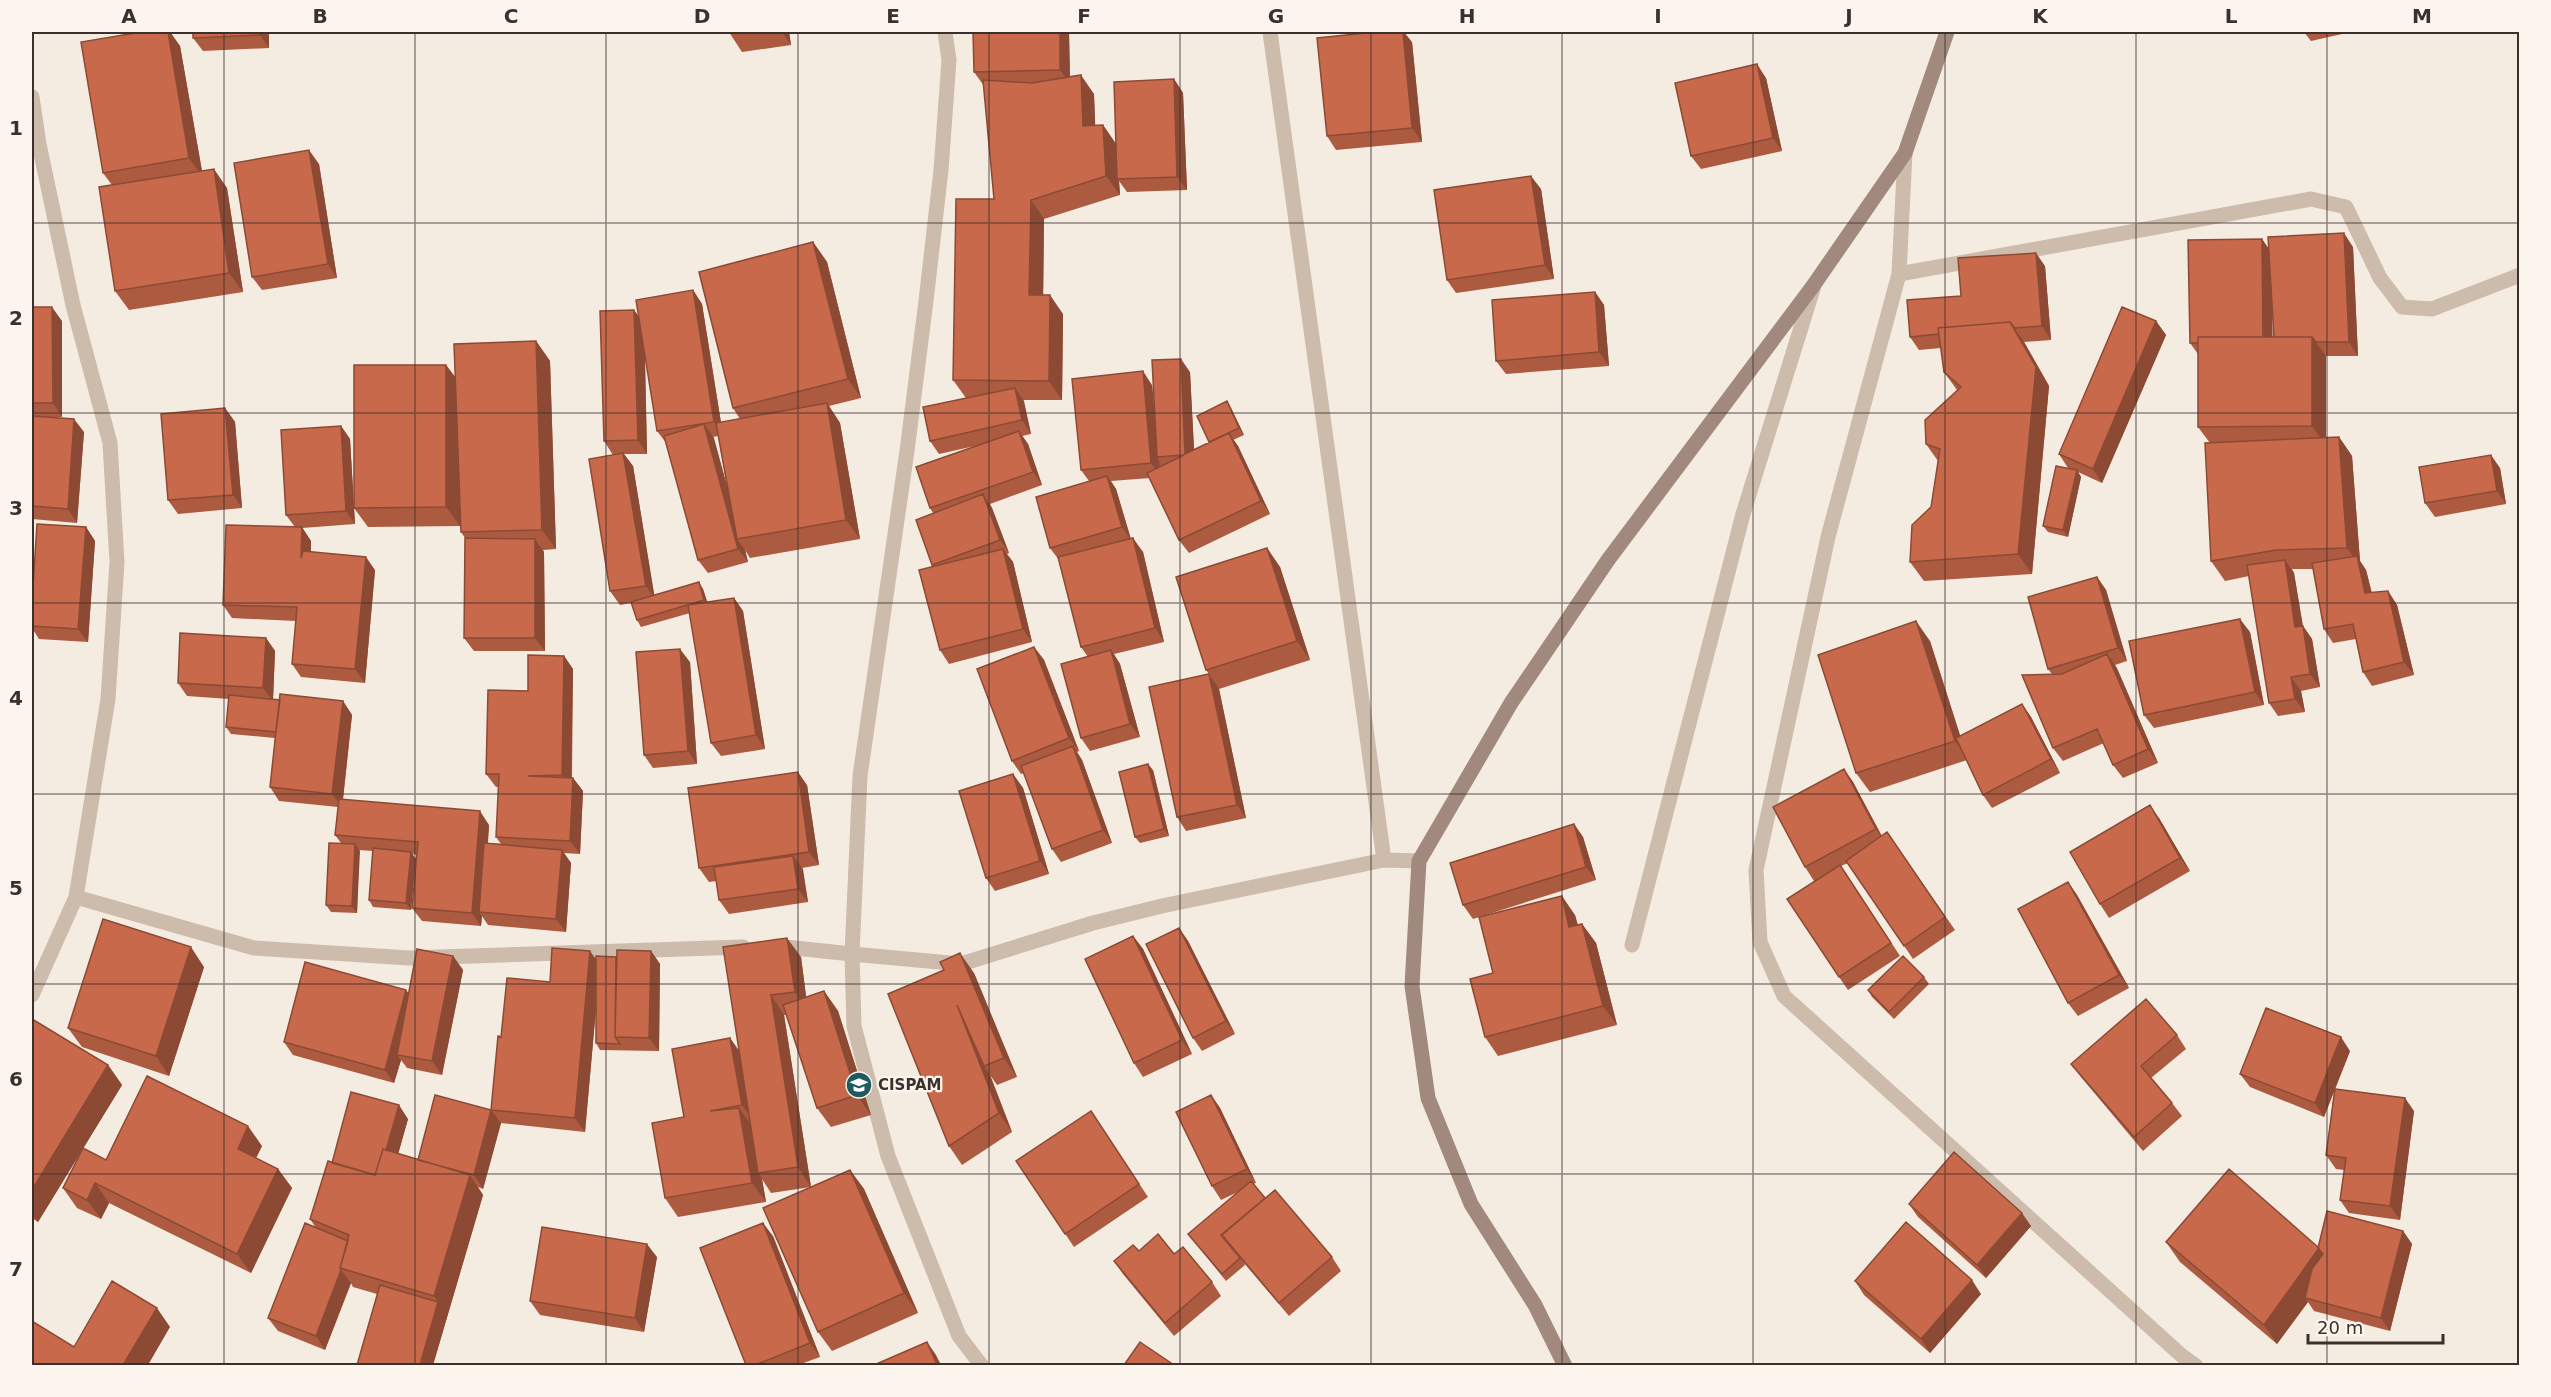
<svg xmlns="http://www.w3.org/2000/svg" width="2551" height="1397" font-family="'DejaVu Sans',sans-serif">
<rect width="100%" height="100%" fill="#f4ebe1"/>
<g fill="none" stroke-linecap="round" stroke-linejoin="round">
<!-- street -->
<path stroke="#cdbbac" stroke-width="15" d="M945,32L949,60L941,170L926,301L907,451L860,776L852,954L961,964L1093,923L1162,906L1384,860
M1270,32L1384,860L1419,861
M32,97L39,144L73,305L110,443L117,562L108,699L76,897L32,995
M1905,153L1899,274L2311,199L2346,207L2380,278L2402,307L2432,309L2520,275
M1899,274L1828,537L1756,870L1760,942L1784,996L2181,1355L2196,1366
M76,897L254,948L409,958L743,947
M1632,945L1743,514L1813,289
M776,946L852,954L854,1026L888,1156L959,1336L982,1366"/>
<!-- secondary -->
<path stroke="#a18a7d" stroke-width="15" d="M1565,1366L1535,1305L1471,1204L1428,1098L1412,986L1419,861L1511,703L1608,560L1813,286L1905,153L1947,32"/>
</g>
<!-- wall -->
<path fill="#ac5a40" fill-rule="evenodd" d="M141,32H170L180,46L202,171L227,188L243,292L129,310L115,291L112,185L103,173Z
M269,32V48L203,51L193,38Z
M729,32H789L791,45L742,52Z
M1069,32L1070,77L1094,94L1095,125H1103L1116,144L1174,79L1183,93L1187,190L1127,192L1119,181L1120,195L1044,219L1043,295L1063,314L1062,400H1023L1031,434L1022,436L1028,444L1042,485L990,504L992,508L1009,553L1007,554L1013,562L1032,642L949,664L940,650L933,566L932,565L933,513L930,508L975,446L939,454L930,441L966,398L953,380L994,199L984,86L974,72Z
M2304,32H2351L2311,41Z
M1412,42L1422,142L1336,150L1327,136Z
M1766,78L1782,151L1701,169L1691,156Z
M319,164L337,278L262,290L252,277Z
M1541,189L1554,279L1456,293L1447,280Z
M2262,239L2268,248L2353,247L2358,356H2326V437H2339L2352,456L2360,561L2366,570L2372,593L2388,591L2397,605L2414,675L2372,686L2363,672L2356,639L2333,643L2324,629L2313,569H2292L2294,573L2303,626L2312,639L2320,687L2301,691L2305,712L2278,716L2269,703L2249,576L2225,581L2211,561L2210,443L2198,427V354L2190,343ZM2272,311L2274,337H2272Z
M813,242L827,262L861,398L829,406L840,423L860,539L750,558L745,550L748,562L708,573L698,560L667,444L657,431L645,352L647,454H624L633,466L654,595L703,589L707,602L734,598L743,611L765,749L721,756L711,743L690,613L641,627L637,620L631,603L620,605L610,591L613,455L604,441L634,310L639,317L693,290L702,304L721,423L740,419L733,408ZM718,436L727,486L713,437Z
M2045,266L2051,340L2024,342L2049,386L2032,574L1924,581L1910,562L1931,507L1938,461L1926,444L1957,390L1944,372L1941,348L1919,350L1910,337L1961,296Z
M1595,292L1604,305L1609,366L1506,374L1496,361Z
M32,307L62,321V417H41L84,432L77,523L32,519Z
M2156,321L2166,335L2102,483L2078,472L2081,477L2068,537L2048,532L2043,526L2072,470L2068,468L2059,454Z
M536,341L550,361L556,549L543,550L544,552L545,651H474L464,638L465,538L461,532L460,526L368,527L354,508L446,365L456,378Z
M1190,372L1194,450L1210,442L1227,401L1231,408L1244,435L1233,440L1238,446L1270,514L1189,553L1179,540L1150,478L1111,481L1116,489L1131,539L1143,552L1164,642L1114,654L1120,664L1140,737L1090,751L1081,738L1088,657L1081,647L1059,560L1050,548L1089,481L1081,470L1152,385L1155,412Z
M225,408L235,422L242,508L178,514L168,500Z
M341,426L350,439L355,524L302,528L311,541V551L375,570L365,683L301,677L292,664L296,621L232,618L223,605L295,527L286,515Z
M2500,468L2506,504L2435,517L2425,503Z
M86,527L95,541L88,642L39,639L32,628V602Z
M1267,548L1280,567L1310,660L1219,689L1246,818L1186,831L1177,817L1209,674L1206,670Z
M2097,577L2106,590L2127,661L2115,665L2158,763L2123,778L2113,765L2104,743L2063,761L2053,748L2052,674L2048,669Z
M2250,632L2264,705L2154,728L2144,715Z
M266,638L275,651L273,699L343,701L352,715L343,800L489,825L488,843L501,844L496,837L499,787H496L486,774L528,691L564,656L573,669L572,778H573L583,791L580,854L564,853L571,863L566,932L488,925L482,916L481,926L422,921L412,908L417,855L412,854L416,859L411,910L373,907L369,900L373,851L359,850L357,913L331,912L326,905L341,843L335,835L338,807L279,801L270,787L275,738L231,734L226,727L229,699L187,696L178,683Z
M1930,641L1960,736L2022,704L2031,717L2060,773L1992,808L1983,795L1967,760L1870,792L1856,773Z
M1034,647L1044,660L1079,751L1077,752L1082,760L1112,843L1061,862L1052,849L1024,773L1021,774L1012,761Z
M690,662L697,764L653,768L644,755Z
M1844,769L1853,782L1882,836L1887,832L1955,930L1913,959L1848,863L1841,866L1900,956L1848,990L1839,977L1814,881L1805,867Z
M1153,770L1169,836L1140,843L1135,837Z
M1013,774L1023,788L1049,874L995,891L986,878Z
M807,785L819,865L802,868L808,902L729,914L719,900L716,881L709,882L699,868Z
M2159,818L2190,871L2109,918L2100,904Z
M1574,824L1583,837L1596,880L1473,919L1463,905Z
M2068,882L2077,895L2129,988L2078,1016L2068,1003Z
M1575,915L1578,925L1582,924L1596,943L1617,1025L1498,1056L1485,1037L1493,973Z
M1179,928L1188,941L1235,1034L1202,1051L1193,1038Z
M1133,936L1143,949L1192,1054L1143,1077L1134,1063Z
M723,947L801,957L806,997L824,991L838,1011L871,1115L831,1127L817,1108L786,1015H784L811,1187L771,1193L762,1179L766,1202L678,1217L665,1198L684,1117L730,1038L739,1051Z
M651,951L660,964L659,1051L600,1050L596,1043V1007L585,1132L501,1123L483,1189L478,1187L483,1195L433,1365H357L377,1294L353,1287L351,1283L325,1350L278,1331L268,1318L316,1228L310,1219L332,1163L408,1119L398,1154L418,1160L491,1110L501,1037L550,982L596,960Z
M453,956L463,970L442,1075L407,1068L401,1060L394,1083L293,1055L284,1042L406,990L409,994Z
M204,967L169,1076L82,1047L68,1028Z
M974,973L1017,1077L997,1085L990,1075L1012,1132L962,1165L949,1146Z
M1924,977L1929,984L1894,1019L1872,997L1868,990Z
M32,1019L108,1065L122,1085L38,1222L32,1218Z
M2177,1035L2186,1049L2151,1078L2172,1103L2182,1116L2143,1151L2081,1077L2071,1064Z
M2350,1051L2335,1089L2414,1111L2400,1220L2349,1213L2340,1200L2344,1170L2336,1169L2326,1155L2334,1091L2324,1117L2250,1087L2240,1074Z
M1211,1095L1220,1108L1256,1183L1253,1184L1265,1198L1332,1257L1341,1271L1289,1316L1244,1263L1245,1265L1226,1281L1188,1234L1240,1191L1221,1200L1212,1186Z
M1091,1111L1148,1197L1074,1247L1016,1161Z
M262,1146L256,1158L278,1169L292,1188L251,1273L109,1203L101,1219L77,1208L63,1188L106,1160Z
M850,1170L864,1189L918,1313L832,1351L818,1332Z
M1909,1204L2031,1226L1986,1278L1918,1217Z
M2403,1231L2412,1244L2390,1331L2314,1311L2308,1302L2277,1344L2180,1262L2166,1242L2318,1248Z
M773,1236L820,1357L798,1365H746Z
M1139,1251L1174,1254L1212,1282L1221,1296L1174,1336L1123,1274L1114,1261Z
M657,1257L644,1332L540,1315L530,1301Z
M1855,1281L1981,1294L1930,1353L1864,1295Z"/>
<!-- shaded-wall -->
<path fill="#8c4a34" d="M168,32H170L180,46L203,177L189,158Z
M260,32H269V48L260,35Z
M782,32H789L791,45Z
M1060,32H1069L1070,83L1060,70Z
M1403,32H1404L1412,42L1422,142L1412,128Z
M1757,64L1766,78L1782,151L1773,138Z
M1081,75L1094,94L1096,145L1083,126Z
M1174,79L1183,93L1187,190L1177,177Z
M1103,125L1116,144L1117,179L1119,181L1120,195L1106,176Z
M309,150L319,164L337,278L328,264Z
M214,169L227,188L243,292L229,273Z
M1531,176L1541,189L1554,279L1545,265Z
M1031,200L1044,219L1043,314L1029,295Z
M2344,233L2353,247L2358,356L2349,342Z
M2262,239L2271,252L2273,356L2263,343Z
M813,242L827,262L861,398L848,379Z
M2036,253L2045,266L2051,340L2042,326Z
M693,290L702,304L723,435L714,422Z
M1595,292L1604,305L1609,366L1599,352Z
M1050,295L1063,314L1062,400L1049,381Z
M52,307L62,321V417L53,403Z
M634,310L644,324L647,454L638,440Z
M2156,321L2166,335L2102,483L2093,469Z
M2010,322L2024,342L2049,386L2032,574L2018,554Z
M2312,337L2326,356V445L2312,426Z
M536,341L550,361L556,549L542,530Z
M1181,359L1190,372L1195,468L1185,454Z
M446,365L460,384V526L446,507Z
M1143,371L1152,385L1159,457H1157L1159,460L1161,477L1151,463Z
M1015,388L1024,401L1031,434L1022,420Z
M1227,401L1231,408L1244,435L1239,428Z
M827,403L840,423L860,539L846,520Z
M225,408L235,422L242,508L233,495Z
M74,419L84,432L77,523L68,509Z
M704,424L714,438L741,538L737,539L745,550L748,562L738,549Z
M341,426L350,439L355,524L346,511Z
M1019,431L1028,444L1042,485L1033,472Z
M1229,433L1238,446L1270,514L1261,501Z
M2339,437L2352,456L2360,561L2366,570L2375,607L2365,593L2359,565L2347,548Z
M623,453L633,466L655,599L646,586Z
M2491,455L2500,468L2506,504L2497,491Z
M2077,470L2081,477L2068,537L2063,530Z
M1107,476L1116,489L1131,540L1122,527Z
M983,494L992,508L1009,553L1000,540Z
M86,527L95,541L88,642L78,629Z
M302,527L311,541L310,572L301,558Z
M1133,538L1143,552L1164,642L1155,628Z
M535,539L544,552L545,651L535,638Z
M1267,548L1280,567L1310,660L1297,641Z
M1003,549L1013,562L1032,642L1023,629Z
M366,557L375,570L365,683L355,669Z
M2285,560L2294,573L2305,640L2295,627Z
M2097,577L2106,590L2127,661L2118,648Z
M699,582L703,589L709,607L704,600Z
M2388,591L2397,605L2414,675L2404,662Z
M734,598L743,611L765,749L756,735Z
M2240,619L2250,632L2264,705L2255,692Z
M1916,621L1930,641L1968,760L1955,741Z
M2303,626L2312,639L2320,687L2310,674Z
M266,638L275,651L273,701L263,688Z
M1034,647L1044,660L1079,751L1069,738Z
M680,649L690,662L697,764L688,751Z
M1111,650L1120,664L1140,737L1130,724Z
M2107,654L2117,668L2158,763L2148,749Z
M564,656L573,669L571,788L562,775Z
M1210,676L1219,689L1246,818L1237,805Z
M2291,677L2301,691L2305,712L2295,699Z
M343,701L352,715L342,807L332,794Z
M2022,704L2031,717L2060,773L2051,759Z
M1073,746L1082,760L1112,843L1103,830Z
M1148,764L1153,770L1169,836L1164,829Z
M1844,769L1853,782L1885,843L1876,829Z
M798,772L807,785L819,865L809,852Z
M1013,774L1023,788L1049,874L1040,861Z
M573,778L583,791L580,854L570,841Z
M2150,805L2159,818L2190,871L2180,858Z
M480,811L489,825L482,912H479L482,916L481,926L472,913Z
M1574,824L1583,837L1596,880L1586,867Z
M355,844L360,851L357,913L352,906Z
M562,850L571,863L566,932L556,919Z
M411,852L416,859L411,910L406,903Z
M793,856L803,869L808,902L798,889Z
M2068,882L2077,895L2129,988L2119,975Z
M1562,896L1575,915L1583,947L1569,927Z
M1582,924L1596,943L1617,1025L1603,1006Z
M1179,928L1188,941L1235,1034L1226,1021Z
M1133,936L1143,949L1192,1054L1182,1040Z
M787,938L801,957L808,1011L795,992Z
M191,947L204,967L169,1076L156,1056Z
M590,951L600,965L585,1132L575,1118Z
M651,951L660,964L659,1051L649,1038Z
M960,953L974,973L1017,1077L1004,1058Z
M453,956L463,970L442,1075L432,1061Z
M406,990L416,1003L397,1055L401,1060L394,1083L385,1070Z
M824,991L838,1011L871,1115L857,1095Z
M771,995L784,1015L811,1187L798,1167Z
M957,1005L984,1066L990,1075L1012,1132L999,1113Z
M2341,1037L2350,1051L2324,1117L2315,1103Z
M730,1038L744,1058L756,1125L742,1105Z
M108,1065L122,1085L38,1222L32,1213V1190Z
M1211,1095L1220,1108L1256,1183L1247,1169Z
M2405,1098L2414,1111L2400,1220L2390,1206Z
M399,1105L408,1119L388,1190L379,1177Z
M739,1108L753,1127L758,1173L762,1179L766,1202L752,1183Z
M491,1110L501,1123L483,1189L474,1175Z
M248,1126L262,1146L251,1168L238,1149Z
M278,1169L292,1188L251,1273L237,1254Z
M850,1170L864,1189L918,1313L904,1293Z
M470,1175L483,1195L433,1365H420L438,1302L434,1296Z
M95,1183L109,1203L101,1219L87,1200Z
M2022,1213L2031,1226L1986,1278L1977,1265Z
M763,1223L773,1236L820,1357L810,1343Z
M2403,1231L2412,1244L2390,1331L2381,1318Z
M647,1244L657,1257L644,1332L635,1318Z
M2319,1248L2332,1268L2305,1298L2308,1302L2277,1344L2264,1325Z
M341,1270L351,1283L325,1350L316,1336Z
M1972,1280L1981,1294L1930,1353L1921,1339Z
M157,1308L170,1327L148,1365H123Z
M927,1342L936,1355L941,1365H937Z"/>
<!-- building -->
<path fill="#c8694b" stroke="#8c4a34" stroke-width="1.5" d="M141,32H168L189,158L103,173L81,42Z
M193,32H260V35L193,38Z
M973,32H1060V70L974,72Z
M1376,32H1403L1412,128L1327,136L1317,38Z
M1757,64L1773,138L1691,156L1675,83Z
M1081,75L1083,126L1103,125L1106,176L1031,200L1029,295H1050L1049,381L953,380L956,199H994L983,80L1032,83Z
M1174,79L1177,177L1117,179L1114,82Z
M309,150L328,264L252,277L234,163Z
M214,169L229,273L115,291L99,187Z
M1531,176L1545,265L1447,280L1434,190Z
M2344,233L2349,342H2316L2312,337H2274L2268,237Z
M2262,239L2263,337H2198V343H2190L2188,240Z
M813,242L848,379L733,408L699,272Z
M2036,253L2042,326L2015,328L2010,322L1938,328L1939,334L1910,337L1907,300L1961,296L1958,258Z
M693,290L714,422L657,431L636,300Z
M1595,292L1599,352L1496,361L1492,300Z
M32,307H52L53,403H32Z
M2122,307L2156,321L2093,469L2059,454Z
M634,310L638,440L604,441L600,311Z
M2010,322L2036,367L2018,554L1910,562L1912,525L1931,507L1940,449L1926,444L1925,420L1961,387L1944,372L1938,328Z
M2198,337H2312V426L2198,427Z
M536,341L542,530L461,532L454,344Z
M1181,359L1185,454L1229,433L1261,501L1179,540L1147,473L1184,455L1157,457L1152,360Z
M354,365H446V507L354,508Z
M1143,371L1151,463L1081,470L1072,379Z
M1015,388L1022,420L930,441L923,407Z
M1227,401L1239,428L1209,442L1197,416Z
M827,403L846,520L737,539L716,423Z
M225,408L233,495L168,500L161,414Z
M32,416L74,419L68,509L32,506Z
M704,424L738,549L698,560L664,436Z
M341,426L346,511L286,515L281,430Z
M1019,431L1033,472L930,508L916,467Z
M2339,437L2347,548L2276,550L2211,561L2205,443Z
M623,453L646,586L610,591L589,459Z
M2491,455L2497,491L2425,503L2419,467Z
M2056,466L2077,470L2063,530L2043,526Z
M1107,476L1122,527L1050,548L1036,497Z
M983,494L1000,540L932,565L916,520Z
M37,524L86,527L78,629L32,626V602Z
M226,525L302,527L301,558L303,551L366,557L355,669L292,664L297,607L223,605Z
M465,538L535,539V638H464Z
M1133,538L1155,628L1081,647L1058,557Z
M1267,548L1297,641L1206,670L1176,577Z
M1003,549L1023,629L940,650L919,570Z
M2357,556L2365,593L2388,591L2404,662L2363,672L2353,624L2324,629L2312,563Z
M2285,560L2295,627L2303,626L2310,674L2291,677L2295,699L2269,703L2247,565Z
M2097,577L2118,648L2048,669L2028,597Z
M699,582L704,600L637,620L631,602Z
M734,598L756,735L711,743L688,605Z
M2240,619L2255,692L2144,715L2129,641Z
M1916,621L1955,741L1856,773L1818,655Z
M180,633L266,638L263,688L178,683Z
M1034,647L1069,738L1012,761L977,669Z
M680,649L688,751L644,755L636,652Z
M1111,650L1130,724L1081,738L1061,664Z
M2107,654L2148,749L2113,765L2097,729L2053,748L2022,675L2062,674Z
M528,655L564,656L562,775L528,776L573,778L570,841L496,837L499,774H486L488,690L528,691Z
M1209,674L1237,805L1177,817L1149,687Z
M280,694L343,701L332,794L270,787Z
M229,695L280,700L276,732L226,727Z
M2022,704L2051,759L1983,795L1956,738Z
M1073,746L1103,830L1052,849L1021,766Z
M1148,764L1164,829L1135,837L1119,772Z
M1844,769L1876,829L1805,867L1773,807Z
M798,772L809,852L699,868L688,788Z
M1013,774L1040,861L986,878L959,791Z
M339,799L480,811L472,913L412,908L418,842L335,835Z
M2150,805L2180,858L2100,904L2070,852Z
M1574,824L1586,867L1463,905L1450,863Z
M1887,832L1945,917L1904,946L1846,861Z
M329,843L355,844L352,906L326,905Z
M484,843L562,850L556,919L479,912Z
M373,848L411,852L406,903L369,900Z
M793,856L798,889L719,900L714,867Z
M1840,865L1891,943L1839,977L1787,899Z
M2068,882L2119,975L2068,1003L2018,909Z
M1562,896L1569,927L1582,924L1603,1006L1485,1037L1470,979L1493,973L1479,917Z
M103,919L191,947L156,1056L68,1028Z
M1179,928L1226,1021L1193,1038L1146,944Z
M1133,936L1182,1040L1134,1063L1085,959Z
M787,938L795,992L771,995L798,1167L758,1173L723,947Z
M552,948L590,951L575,1118L491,1110L498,1036L501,1037L507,978L550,982Z
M417,949L453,956L432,1061L397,1055Z
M617,950L651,951L649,1038L615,1037Z
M960,953L1004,1058L984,1066L957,1005L999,1113L949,1146L888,994L944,970L940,962Z
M596,956L616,957L615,1037L620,1044L596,1043Z
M1903,956L1924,977L1889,1012L1868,990Z
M305,962L406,990L385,1070L284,1042Z
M824,991L857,1095L817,1108L783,1005Z
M2146,999L2177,1035L2141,1066L2172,1103L2134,1137L2071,1064Z
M2266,1008L2341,1037L2315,1103L2240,1074Z
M32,1019L108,1065L32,1190Z
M730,1038L742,1105L710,1111L739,1108L752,1183L665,1198L652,1123L684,1117L672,1049Z
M147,1076L248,1126L238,1149L278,1169L237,1254L95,1183L87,1200L63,1188L83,1148L106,1160Z
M2335,1089L2405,1098L2390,1206L2340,1200L2346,1158L2326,1155Z
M351,1092L399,1105L386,1150L383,1149L375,1175L332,1163Z
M435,1095L491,1110L474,1175L418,1160Z
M1211,1095L1247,1169L1212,1186L1176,1112Z
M1091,1111L1139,1184L1065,1234L1016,1161Z
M383,1149L470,1175L434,1296L340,1268L349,1235L310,1219L328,1161L375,1175Z
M1954,1152L2022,1213L1977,1265L1909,1204Z
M2229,1169L2319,1248L2264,1325L2166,1242Z
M850,1170L904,1293L818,1332L763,1208Z
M1251,1181L1265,1198L1221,1235L1240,1258L1222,1274L1188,1234Z
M1275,1190L1332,1257L1279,1303L1222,1235Z
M2327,1211L2403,1231L2381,1318L2305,1298L2312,1269L2323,1254L2318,1248Z
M1906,1222L1972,1280L1921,1339L1855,1281Z
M305,1223L348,1241L340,1268L341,1270L316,1336L268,1318Z
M763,1223L810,1343L755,1365H746L700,1248Z
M542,1227L647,1244L635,1318L530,1301Z
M1158,1234L1174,1254L1183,1247L1212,1282L1165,1323L1114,1261L1133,1245L1139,1251Z
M112,1281L157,1308L123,1365H32V1321L74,1347Z
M380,1285L438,1302L420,1365H357Z
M927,1342L937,1365H874Z
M1140,1342L1174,1365H1124Z"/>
<!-- grid -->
<path fill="none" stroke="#3b302b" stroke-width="1.5" stroke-opacity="0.55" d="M224,32V1366M415,32V1366M606,32V1366M798,32V1366M989,32V1366M1180,32V1366M1371,32V1366M1562,32V1366M1753,32V1366M1945,32V1366M2136,32V1366M2327,32V1366M32,223H2520M32,413H2520M32,603H2520M32,794H2520M32,984H2520M32,1174H2520"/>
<!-- icons -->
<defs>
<symbol id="school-disc" viewBox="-11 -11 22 22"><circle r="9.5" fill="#1f5a5e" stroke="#fbf5ee"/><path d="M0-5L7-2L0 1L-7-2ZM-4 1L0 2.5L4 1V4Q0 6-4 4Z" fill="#fff"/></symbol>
</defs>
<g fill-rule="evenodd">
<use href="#school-disc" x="844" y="1070" width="30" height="30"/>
</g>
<g text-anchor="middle" stroke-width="4.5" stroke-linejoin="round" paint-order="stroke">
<!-- poi labels -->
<g font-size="15" font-weight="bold" fill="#3b302b" stroke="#fbf5ee" text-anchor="start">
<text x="878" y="1090">CISPAM</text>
</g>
</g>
<!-- border -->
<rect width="2551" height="1397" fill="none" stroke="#fbf5ee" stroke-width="66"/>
<!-- scale -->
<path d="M2308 1334v9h135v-9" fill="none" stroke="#3b302b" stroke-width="3"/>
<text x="2317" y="1334" font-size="18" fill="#3b302b" stroke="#fbf5ee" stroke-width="4.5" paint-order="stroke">20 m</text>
<rect x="33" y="33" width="2485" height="1331" fill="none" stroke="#3b302b" stroke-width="2"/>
<g font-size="20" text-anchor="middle" font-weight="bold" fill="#3b302b">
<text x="129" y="23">A</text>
<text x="320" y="23">B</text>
<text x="511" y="23">C</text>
<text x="702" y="23">D</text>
<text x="893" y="23">E</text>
<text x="1084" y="23">F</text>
<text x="1276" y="23">G</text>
<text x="1467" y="23">H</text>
<text x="1658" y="23">I</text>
<text x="1849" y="23">J</text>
<text x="2040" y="23">K</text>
<text x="2231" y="23">L</text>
<text x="2422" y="23">M</text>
<text x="16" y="135">1</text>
<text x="16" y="325">2</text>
<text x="16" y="515">3</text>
<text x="16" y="705">4</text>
<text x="16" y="895">5</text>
<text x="16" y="1086">6</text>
<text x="16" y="1276">7</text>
</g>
</svg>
